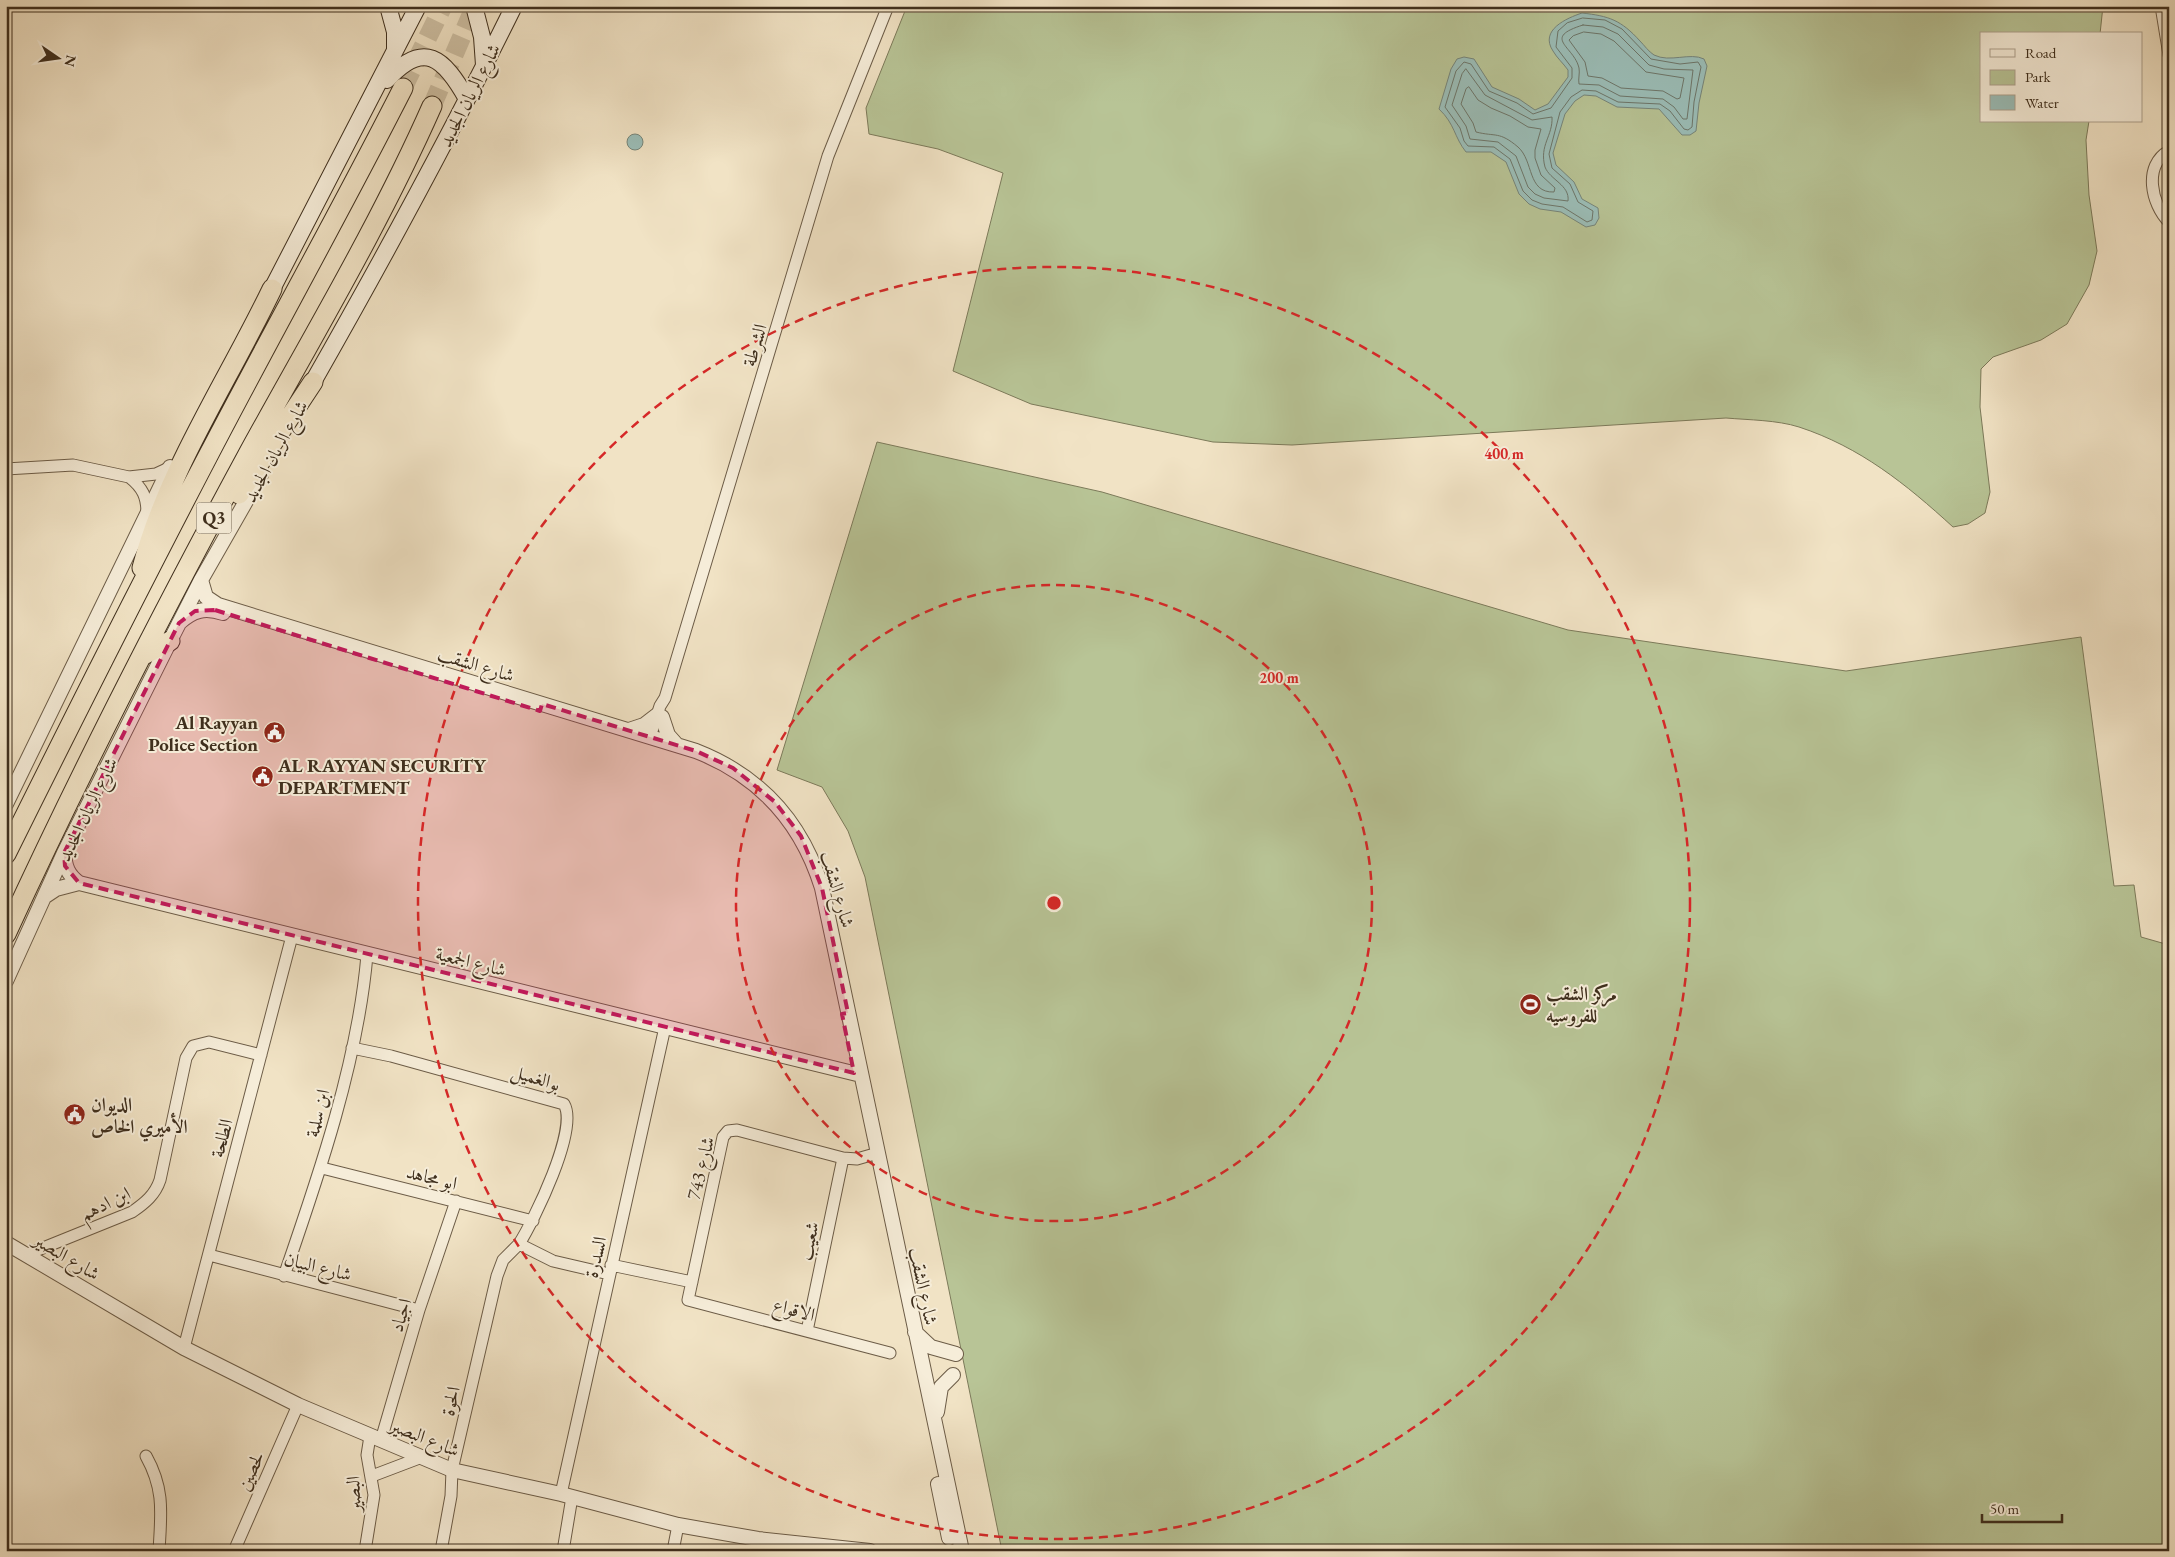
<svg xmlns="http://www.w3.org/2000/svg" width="2175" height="1557" font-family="'EB Garamond',Amiri,serif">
<rect width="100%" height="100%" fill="#f1e3c5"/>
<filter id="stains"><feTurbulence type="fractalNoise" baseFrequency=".004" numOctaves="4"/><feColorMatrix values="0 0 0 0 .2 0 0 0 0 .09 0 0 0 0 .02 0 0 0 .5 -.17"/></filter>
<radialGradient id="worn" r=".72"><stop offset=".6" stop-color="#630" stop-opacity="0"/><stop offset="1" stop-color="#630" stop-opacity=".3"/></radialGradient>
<!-- green -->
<path fill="#b8c496" stroke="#7c7a5a" d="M907,6H2103L2100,34H1981V121H2089L2086,140L2089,195L2097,251L2089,285L2067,324L2041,340L1993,357L1981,369L1980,407L1990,492L1985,513L1968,524L1953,527C1906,484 1860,447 1799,427C1777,420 1749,420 1726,418L1292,445L1213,442L1031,404L953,371L1003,173L938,149L869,134L866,108Z
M877,442L1102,492L1568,630L1846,671L2081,637L2114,886L2134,885L2141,937L2169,945V1551H1002L865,877L848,831L822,787L777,770Z"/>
<!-- water -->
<path fill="#9bbeb8" stroke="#76857a" d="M1582,13C1609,16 1621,20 1640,41C1644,45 1649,52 1654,55C1670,63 1690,52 1704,59L1707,66L1699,103L1696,131L1690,135H1682L1659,109L1617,107L1596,96L1584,95L1575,101L1565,114L1553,153L1556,165L1574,182L1582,199L1598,208L1599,218L1595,225L1586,227L1561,212L1540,209L1529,204L1519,194L1506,162L1491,152H1466C1454,137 1455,124 1439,109L1451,69L1457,59L1464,57L1474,59L1492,87L1519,99L1535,110L1548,104L1568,77V70C1563,63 1557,58 1553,51C1539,30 1567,18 1582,13Z
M627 142a8 8 0 1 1 16 0a8 8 0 1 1-16 0Z"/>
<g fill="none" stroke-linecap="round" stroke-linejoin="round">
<!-- shore -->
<path stroke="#6d766a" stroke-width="1" d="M1583,18L1605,20L1622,29L1651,59L1680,64L1698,62L1701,67L1694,102L1692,127L1688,130L1684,129L1670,111L1660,104L1618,102L1596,91L1582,90L1571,97L1560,112L1549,154L1552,168L1570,184L1578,202L1593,211L1592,220L1587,222L1563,207L1542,204L1532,200L1523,191L1510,159L1494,147L1468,146L1464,141L1460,128L1445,107L1456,71L1464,62L1471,64L1489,91L1517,103L1533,114L1551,108L1572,78V68L1556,47L1558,31L1567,23Z
M1583,25L1603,27L1618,34L1649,65L1664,69L1693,70L1687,119H1683L1674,107L1663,99L1620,96L1599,85L1579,84C1578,79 1580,73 1579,68C1574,46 1541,38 1583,25Z
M1584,32L1601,34L1614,41L1646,72L1684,78L1680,98L1677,99L1663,91L1621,88L1602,78L1588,76L1585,62L1569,40L1573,36Z
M1466,69L1485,95L1532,120L1552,117C1553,136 1539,145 1545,167C1550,180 1570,185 1568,201L1544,198L1535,194L1528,187L1516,156L1498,142L1470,139L1466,126L1452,105L1462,74Z
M1469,87L1478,100L1491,108L1510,116L1528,127L1541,129L1535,150V158L1541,175L1555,188L1554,192C1527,193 1534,161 1518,147C1499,131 1496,137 1476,132L1473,123L1461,104L1466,89Z"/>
<!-- trunk-tunnel -->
<path stroke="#cdbfa3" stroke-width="19" stroke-dasharray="19 9" stroke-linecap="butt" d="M403,88L443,6
M432,106L475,6"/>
<defs>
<path id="minor" d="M2161,6L2169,55
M2169,151C2143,165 2151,204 2169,222
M6,469L73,465L129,477L156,474L171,467
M129,477C143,488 147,497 147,514
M650,737L660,706L665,698L828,156L888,6
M352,1048L391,1056L564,1104C579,1129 534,1220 519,1244
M871,1155L857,1159L843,1158L737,1130L728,1131L723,1137L688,1300L890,1353
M322,1168L533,1221
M28,1254L132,1212C145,1203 155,1195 160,1180L186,1058L193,1046L209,1042L261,1055
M209,1255L419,1310
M611,1265L692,1282
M284,1276C319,1175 358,1061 367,955
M807,1331L843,1158
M184,1348L292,936
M381,1440L419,1310L456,1201
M146,1456C165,1490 161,1514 159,1551
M372,1476L422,1457
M561,1494L665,1027
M234,1551L298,1405
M365,1551L374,1495L367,1455L370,1436
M441,1551L451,1496L452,1470L497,1276L503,1260L519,1244L553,1261L609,1274
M563,1551L572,1497
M673,1551L678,1525"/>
<path id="tertiary" d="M201,580L206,597L218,605L696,751C760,776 802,823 822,888L962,1551
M179,623C193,610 205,607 223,613
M662,717L668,735L676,744
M629,730L644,725L657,715
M6,804L170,467
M64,853C65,867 68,875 79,883L861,1075
M44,897L56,889L79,883
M6,981L64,853L170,641L201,580L261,475
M6,1243L184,1348L298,1405L452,1470L561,1494L678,1525L758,1539L870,1551
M915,1332L931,1347L956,1354
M937,1412L941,1387L953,1375
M938,1484L949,1538"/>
<path id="secondary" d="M388,6L395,32V51
M474,6L482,37L484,65
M387,80C424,39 444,58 467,99
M272,289L418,6
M313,382C383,259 451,134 514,6"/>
<path id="trunk" d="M239,494L313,382
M142,568C168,469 228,381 272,289
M142,656L170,641
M6,854C72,721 139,588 208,456C272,333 340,212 403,88
M6,934C81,771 163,611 248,454C311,339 379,226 432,106"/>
</defs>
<!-- minor casing -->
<use href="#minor" stroke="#6c5c47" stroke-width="13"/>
<!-- tertiary casing -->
<use href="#tertiary" stroke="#6c5c47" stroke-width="16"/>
<!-- secondary casing -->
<use href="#secondary" stroke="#3f2f1d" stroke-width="18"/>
<!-- trunk casing -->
<use href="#trunk" stroke="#3f2f1d" stroke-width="21"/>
<!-- minor -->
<use href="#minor" stroke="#f6edd9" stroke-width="11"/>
<!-- tertiary -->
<use href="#tertiary" stroke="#f6edd9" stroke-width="14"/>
<!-- secondary -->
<use href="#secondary" stroke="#f6edd9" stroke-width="16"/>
<!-- trunk -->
<use href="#trunk" stroke="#f1e3c5" stroke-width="19"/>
</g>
<!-- marked area -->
<path fill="#c2185b" fill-opacity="0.2" stroke="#c2185b" stroke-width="4" stroke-dasharray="10 6" stroke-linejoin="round" d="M215,610L540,711L542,704L696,751L733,768L775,802L801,836L822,888L848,1013L842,1014L854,1073L79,883L65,866L64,853L179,623L195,611Z"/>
<!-- distance rings -->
<g fill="none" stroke="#d62828" stroke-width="2.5" stroke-dasharray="9 6">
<circle cx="1054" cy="903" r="318"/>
<circle cx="1054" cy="903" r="636"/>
</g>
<!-- icons -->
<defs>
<symbol id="civic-disc" viewBox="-11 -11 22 22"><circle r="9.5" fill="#8f2418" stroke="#f6edd9"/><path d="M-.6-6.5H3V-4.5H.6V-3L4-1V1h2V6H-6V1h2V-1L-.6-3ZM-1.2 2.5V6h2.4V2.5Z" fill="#fff"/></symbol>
<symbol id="stadium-disc" viewBox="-11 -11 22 22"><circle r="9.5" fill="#8f2418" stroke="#f6edd9"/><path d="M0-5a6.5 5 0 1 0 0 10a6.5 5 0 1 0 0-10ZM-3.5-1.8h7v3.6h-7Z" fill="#fff"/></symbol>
</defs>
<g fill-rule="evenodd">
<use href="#civic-disc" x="262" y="720" width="25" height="25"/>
<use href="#civic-disc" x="250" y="764" width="25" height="25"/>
<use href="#stadium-disc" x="1518" y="992" width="25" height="25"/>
<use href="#civic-disc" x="62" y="1102" width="25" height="25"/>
</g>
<g text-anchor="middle" stroke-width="4" stroke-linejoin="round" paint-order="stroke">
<!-- shield labels -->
<rect fill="#f6edd9" stroke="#766855" stroke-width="1" x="196.5" y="502.5" width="35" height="31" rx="4"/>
<g font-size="18" font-weight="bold" fill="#3f2f1d">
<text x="214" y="524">Q3</text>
</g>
<!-- street labels -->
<g font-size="19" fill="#3f2f1d" stroke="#f6edd9">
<text transform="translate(469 95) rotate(-63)" y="7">شارع الريان الجديد</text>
<text transform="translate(754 345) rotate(-73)" y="7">الشرطة</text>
<text transform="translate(275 451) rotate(-61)" y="7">شارع الريان الجديد</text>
<text transform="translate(476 664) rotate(17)" y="7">شارع الشقب</text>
<text transform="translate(87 809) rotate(-64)" y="7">شارع الريان الجديد</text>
<text transform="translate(838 889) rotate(74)" y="7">شارع الشقب</text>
<text transform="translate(471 961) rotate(14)" y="7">شارع الجمعية</text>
<text transform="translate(536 1077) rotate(17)" y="7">بوالغميل</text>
<text transform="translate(317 1113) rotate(-76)" y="7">ابن سلمة</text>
<text transform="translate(221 1138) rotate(-75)" y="7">الطلحة</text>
<text transform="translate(700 1168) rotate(-76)" y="7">شارع 743</text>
<text transform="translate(432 1177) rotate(14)" y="7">ابو مجاهد</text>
<text transform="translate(105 1203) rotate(-26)" y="7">ابن ادهم</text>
<text transform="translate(808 1241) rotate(-78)" y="7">شعيب</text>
<text transform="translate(67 1256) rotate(31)" y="7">شارع البصير</text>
<text transform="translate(595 1257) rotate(-77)" y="7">السدرة</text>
<text transform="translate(318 1266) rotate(14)" y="7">شارع البيان</text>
<text transform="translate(924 1286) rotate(78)" y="7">شارع الشقب</text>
<text transform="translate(794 1309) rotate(15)" y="7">الاقواع</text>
<text transform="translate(400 1315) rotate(-73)" y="7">اجياد</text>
<text transform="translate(450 1401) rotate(-77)" y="7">الحوة</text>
<text transform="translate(425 1437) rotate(22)" y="7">شارع البصير</text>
<text transform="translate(250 1471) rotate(-66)" y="7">لحصين</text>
<text transform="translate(353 1494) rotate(-92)" y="7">البصير</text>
</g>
<!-- poi labels -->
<g font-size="19" font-weight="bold" fill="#3f2f1d" stroke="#f6edd9" text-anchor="start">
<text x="258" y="729" text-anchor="end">Al Rayyan<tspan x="258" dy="22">Police Section</tspan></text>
<text x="278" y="772">AL RAYYAN SECURITY<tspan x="278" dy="22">DEPARTMENT</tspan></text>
<text x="1546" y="1000">مركز الشقب<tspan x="1546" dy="22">للفروسيه</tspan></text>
<text x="91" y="1111">الديوان<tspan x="91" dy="22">الأميري الخاص</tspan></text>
</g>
</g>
<circle cx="1054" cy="903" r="8" fill="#d62828" stroke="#f6edd9" stroke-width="2.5"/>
<g font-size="15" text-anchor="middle" font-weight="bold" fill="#d62828" stroke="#f6edd9" stroke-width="4" stroke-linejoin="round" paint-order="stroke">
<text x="1504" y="459">400 m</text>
<text x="1279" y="683">200 m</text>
</g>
<!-- margin -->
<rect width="2175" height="1557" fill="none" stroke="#f1e3c5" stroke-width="25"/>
<rect x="8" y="8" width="2160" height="1542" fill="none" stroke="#3f2f1d" stroke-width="2.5"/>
<rect x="12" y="12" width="2150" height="1532" fill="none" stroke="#3f2f1d"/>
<!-- legend -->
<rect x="1980" y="32" width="162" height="90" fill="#f6edd9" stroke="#ada18e"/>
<rect x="1990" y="49" width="25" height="8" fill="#f6edd9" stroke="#ada18e"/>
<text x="2025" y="58" font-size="15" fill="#3f2f1d">Road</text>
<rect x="1990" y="70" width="25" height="15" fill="#b8c496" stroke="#ada18e"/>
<text x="2025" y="82" font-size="15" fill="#3f2f1d">Park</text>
<rect x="1990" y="95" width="25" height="15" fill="#9bbeb8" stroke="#ada18e"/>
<text x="2025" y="108" font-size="15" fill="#3f2f1d">Water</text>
<!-- north arrow -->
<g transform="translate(58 58) rotate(103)" stroke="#f6edd9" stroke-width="4" paint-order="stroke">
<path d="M0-4L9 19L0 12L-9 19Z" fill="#3f2f1d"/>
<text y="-8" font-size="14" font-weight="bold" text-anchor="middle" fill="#3f2f1d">N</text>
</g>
<!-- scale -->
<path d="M1982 1514v8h80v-8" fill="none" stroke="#3f2f1d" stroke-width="2.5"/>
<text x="1990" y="1514" font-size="15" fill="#3f2f1d" stroke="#f6edd9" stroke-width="4" paint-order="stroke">50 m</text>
<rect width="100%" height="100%" filter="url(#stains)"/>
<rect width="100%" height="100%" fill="url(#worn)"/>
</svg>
